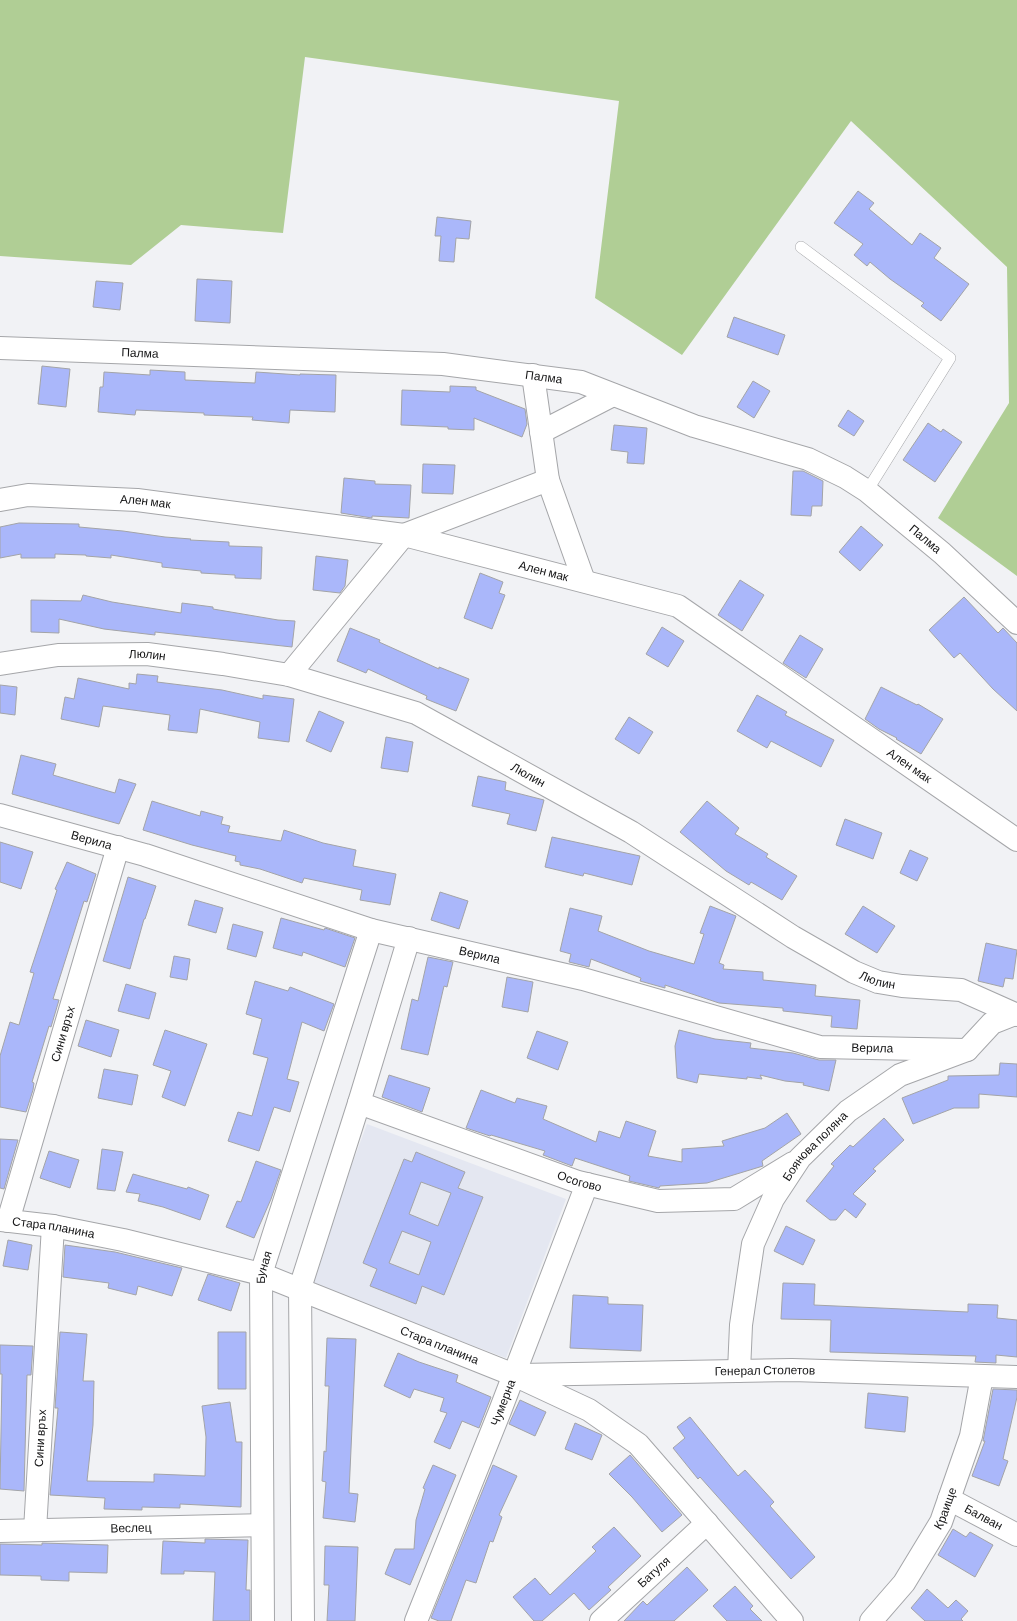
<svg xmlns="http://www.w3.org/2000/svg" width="1017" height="1621" font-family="Barlow,sans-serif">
<rect width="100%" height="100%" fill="#f1f2f5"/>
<!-- built -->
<path fill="#e4e7f1" d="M367,1124L566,1199L506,1358L308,1283Z"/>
<!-- green -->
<path fill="#b0ce95" d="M0,0H1017V576L938,518L1009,403L1007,267L851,121L682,355L595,298L619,101L305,57L283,233L181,225L131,265L0,256Z"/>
<!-- building -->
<path fill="#aab7fa" stroke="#a3a4a7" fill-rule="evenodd" d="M858,191L874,203L869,209L912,245L920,233L941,248L934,258L969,284L941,321L921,306L924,303L890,279L870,262L867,266L854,255L863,244L834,223Z
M437,217L471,221L469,239L456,238L454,262L439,261L441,236H435Z
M197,279L232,281L230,323L195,321Z
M96,281L123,283L120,310L93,307Z
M734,317L785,335L778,355L727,337Z
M42,366L70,369L66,407L38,404Z
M150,370L185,372V380L255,383L256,372L300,375V374L336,375L335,412L290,410L289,423L252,420L253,417L204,415V413L136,410L135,415L98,412L100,387H103L104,372L150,375Z
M753,381L770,391L754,418L737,407Z
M450,386L476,387V390L525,409L527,424L522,437L474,418V430L448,429V427L401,425L402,390L450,392Z
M848,410L864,421L854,436L838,426Z
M928,423L941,432L943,429L962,442L935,482L903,460Z
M614,425L647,428L644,464L627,463L628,452L611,450Z
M423,464L455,465L453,494L422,493Z
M793,471H803L823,481L822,506H812L811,516L791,515Z
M344,478L375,481V484L411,485L409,518L372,516V518L341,513Z
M19,523L79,524V527L123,531L165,537L191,539L190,540L229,542V546L262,547L261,579L235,578V575L201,573V571L162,567V563L111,555V558L86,556V555L55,554V558H21V554L0,558V527Z
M861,526L883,545L860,571L839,552Z
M316,556L348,560L345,586L340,593L313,590Z
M480,573L503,582L499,593L505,595L492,629L464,618Z
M740,580L764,595L742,631L718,615Z
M83,595L112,602L181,613L182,603L213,607V609L278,620L295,621L292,647L155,632V635L104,629L59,619V633L31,632V600L81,601Z
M964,597L998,633L1003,628L1017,643V711L993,689L960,653L954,658L929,630Z
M662,627L684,641L668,667L646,654Z
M350,628L380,640L379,642L439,669V667L469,679L456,711L426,699L427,696L368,669L366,673L337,661Z
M800,635L823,649L806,678L783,663Z
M137,674L158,676L157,682L222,690L263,699V695L294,699L289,742L258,738L260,722L200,709L197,733L168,730L170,715L103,706L99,727L61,719L65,697L74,699L78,678L129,689V683L136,684Z
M0,685L17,687L15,715L0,713Z
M881,687L917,705L918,704L943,719L921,754L896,739L897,738L879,729L865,719Z
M757,695L787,712L785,715L834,740L821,767L771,741L767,748L737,731Z
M319,711L344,722L331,752L306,741Z
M629,717L653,732L639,754L615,739Z
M386,737L413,742L408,772L381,768Z
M21,755L56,764L53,775L115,793L119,779L136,784L119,824L12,794Z
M478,776L506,782L505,790L544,800L536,831L507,824L510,814L472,806Z
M152,801L200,816L201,811L223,817L221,824L230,826L228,832L281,841L284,830L323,843L356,850L353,866L396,874L390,905L360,900L362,890L304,878L302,883L260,869L240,865V862L235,861L236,856L192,845L143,830Z
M707,801L739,828L735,834L768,854L766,857L797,876L782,900L751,882L749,885L726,871L680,832Z
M845,819L882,833L873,859L836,845Z
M552,837L640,856L632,885L584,873L583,876L545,867Z
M0,842L33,852L21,889L0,882Z
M910,850L928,858L917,881L900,873Z
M67,862L96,874L87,902L84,901L53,999L59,1000L51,1027L49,1026L32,1082L34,1083L33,1090L26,1112L0,1107V1056L10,1022L19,1025L34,973L30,972L57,890L55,889Z
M128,877L156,886L145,919H144L130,969L103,961Z
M440,892L468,901L459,929L431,920Z
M195,900L223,908L216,933L188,925Z
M710,906L736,916L719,963L724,965L723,969L763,972V980L816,985L815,996L860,1000L857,1029L831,1027L832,1016L783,1011V1008L719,1003L665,985V988L640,981L641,978L591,959L589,967L569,962L571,954L560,951L570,908L602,916L598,931L649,951L694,964L704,934L700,933Z
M863,906L895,926L877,953L845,934Z
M281,918L324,930L325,928L355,938L345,967L303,952L302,956L273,948Z
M233,924L263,932L256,957L227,949Z
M986,943L1017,950L1013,979L1005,978L1003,987L978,981Z
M174,956L190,959L187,980L170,977Z
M428,957L453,962L447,987L444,986L428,1055L401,1049L412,999L418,1001Z
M507,977L533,982L528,1012L502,1007Z
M255,981L288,991L290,987L334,1004L324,1031L302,1022L287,1079L299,1082L290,1112L274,1107L259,1151L228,1141L238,1112L252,1116L268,1058L253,1054L262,1019L246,1014Z
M126,984L156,993L149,1019L118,1011Z
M86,1020L119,1030L111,1057L78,1046Z
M165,1030L207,1044L185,1106L162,1097L171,1071L153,1065Z
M679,1030L715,1039L751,1043L750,1048L793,1053L819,1060H836L829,1091L803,1085L804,1083L785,1081L760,1075L762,1079L747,1077V1079L699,1074L697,1083L677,1078L675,1046Z
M537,1031L568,1042L558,1070L527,1058Z
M1000,1063L1017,1064V1097L979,1094V1108H954L913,1124L902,1098L948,1080V1076L999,1075Z
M104,1069L138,1075L132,1105L98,1098Z
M389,1075L430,1088L422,1112L382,1097Z
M481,1090L515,1103L517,1098L547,1106L543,1119L596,1142L599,1131L620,1138L626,1121L656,1131L648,1156L682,1162V1149L724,1146L722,1141L765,1128L787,1113L801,1134L762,1161L763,1166L707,1183L660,1186L659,1188L629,1181L630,1176L575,1158L572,1166L543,1155L545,1151L491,1135L490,1136L466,1128Z
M884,1118L904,1140L873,1169L876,1171L853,1194L866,1204L856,1218L845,1209L836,1220H830L806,1201L834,1166L831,1164L850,1145L853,1147Z
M0,1139L18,1140L4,1189L0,1188Z
M102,1149L123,1152L115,1191L97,1189Z
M49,1151L79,1160L70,1188L40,1178Z
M416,1152L465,1172L458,1188L483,1197L444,1295L422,1286L416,1304L370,1286L377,1269L363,1263L404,1159L412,1162ZM421,1182L451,1193L438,1226L409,1214ZM402,1231L431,1242L419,1275L389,1263Z
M256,1161L281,1170L271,1199L254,1238L226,1227L237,1201L241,1202Z
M133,1174L187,1189L188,1187L209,1195L200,1220L163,1207L138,1201L140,1194L126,1192Z
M786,1226L815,1240L803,1265L774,1251Z
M8,1240L32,1245L28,1270L3,1266Z
M65,1245L115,1252L182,1268L172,1296L138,1286L136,1295L108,1288L109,1283L63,1277Z
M208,1274L240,1283L231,1311L198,1300Z
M783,1283L815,1284L814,1305L968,1312V1304L998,1305L997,1318L1017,1320V1357L996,1355V1363L975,1362L976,1356L830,1352L831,1320L781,1319Z
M573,1295L608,1297V1304L643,1305L641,1351L570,1348Z
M60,1332L87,1334L83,1381H94L93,1425L87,1481L154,1482V1474L205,1476L206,1437L202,1406L230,1402L236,1442H242L241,1507L180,1504V1508L142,1507V1510L104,1509L105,1498L50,1495L58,1408H55Z
M218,1332H246V1389H218Z
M327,1338L356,1339L349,1493L358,1494L355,1522L323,1518L326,1482L322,1481L324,1451L326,1452L329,1386H325Z
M0,1345L33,1346L31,1375H27L24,1491L0,1489L2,1374H0Z
M398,1353L419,1362L458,1375L456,1382L491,1397L479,1428L462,1421L450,1449L434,1442L447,1413L440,1411L444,1398L414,1389L410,1398L384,1386Z
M993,1389L1017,1390V1397L1003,1459L1008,1461L999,1486L972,1476L985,1441H983Z
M868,1393L908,1397L905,1432L865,1428Z
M520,1400L546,1412L535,1436L509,1424Z
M690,1417L738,1476L745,1470L774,1502L770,1506L815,1557L791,1579L700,1477L698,1479L673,1448L685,1438L677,1427Z
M575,1423L602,1435L592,1460L565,1449Z
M630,1455L682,1515L662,1532L632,1497L609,1474Z
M433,1465L456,1475L410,1585L385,1574L395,1549H414L416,1520L425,1489L423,1488Z
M493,1465L517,1476L499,1515L502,1517L493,1542L490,1541L476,1583L466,1580L451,1621H439L431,1618Z
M614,1527L641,1556L608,1587L611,1590L589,1610L574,1593L542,1621H534L513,1597L535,1578L550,1595L596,1551L592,1547Z
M953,1529L966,1537L970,1532L993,1545L975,1577L938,1555Z
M205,1539L248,1540L246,1590H250V1621H213L215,1572L184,1571V1574H161L163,1541L205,1543Z
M42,1543L108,1545L107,1573L69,1572V1581L41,1580V1576L0,1575V1544L42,1545Z
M325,1546L358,1547L355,1621H327L329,1585H324Z
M687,1567L708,1590L674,1621H624L643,1601L647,1605Z
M735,1586L753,1606L750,1609L762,1621H727L713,1606Z
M927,1589L948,1608L956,1600L968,1611L961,1619L963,1621H925L911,1608Z"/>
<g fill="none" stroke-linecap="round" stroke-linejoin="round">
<defs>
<path id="lane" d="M801,247L950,358L867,491"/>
<g id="street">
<path id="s1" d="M0,348L443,364L581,382L694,426L808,459L845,477L867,491L942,553L1017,623"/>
<path d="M533,375L548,480L584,581"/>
<path d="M541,432L613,395"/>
<path id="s2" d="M0,500L28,495L137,500L404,535L678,606L1017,840"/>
<path id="s3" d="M0,664L58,655L147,654L223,664L289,675L416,713L631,832L793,937L854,972L878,982L902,986L961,990L1017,1015"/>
<path d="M289,675L404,535L548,480"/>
<path id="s4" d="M0,815L145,855L371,930L583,979L820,1047L967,1050"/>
<path id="s5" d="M359,1103L578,1182L658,1201L734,1199L793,1163"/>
<path id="s6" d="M0,1220L53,1226L123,1240L261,1274L514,1375L589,1410L638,1444L792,1621"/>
<path id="s7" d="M8,1221L118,847"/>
<path id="s8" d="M739,1371L741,1325L753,1244L773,1199L800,1158L848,1111L900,1075L967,1050L992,1023L1015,1014"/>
<path id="s9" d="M520,1375L792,1370L1017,1377"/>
<path id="s10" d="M949,1499L1017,1535"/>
<path id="s11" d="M35,1530L53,1226"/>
<path id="s12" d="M0,1531L262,1525"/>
<path id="s13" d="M263,1621L261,1274L371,930"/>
<path d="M303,1621L300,1288L359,1103L409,938"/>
<path id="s14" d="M416,1621L500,1411L587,1184"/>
<path id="s15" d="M601,1621L707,1523"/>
<path id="s16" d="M871,1621L904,1583L941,1522L971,1436L982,1376"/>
</g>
</defs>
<!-- lane casing -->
<use href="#lane" stroke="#a5a6a9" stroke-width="12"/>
<!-- street casing -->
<use href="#street" stroke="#a5a6a9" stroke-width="24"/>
<!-- lane -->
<use href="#lane" stroke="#fff" stroke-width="11"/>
<!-- street -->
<use href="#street" stroke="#fff" stroke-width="22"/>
</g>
<g text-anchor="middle" stroke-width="4.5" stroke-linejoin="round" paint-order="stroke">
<!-- street labels -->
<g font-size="12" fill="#151516" stroke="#f1f2f5">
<text dy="4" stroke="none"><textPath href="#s1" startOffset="140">Палма</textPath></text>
<text dy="4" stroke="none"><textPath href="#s1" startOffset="545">Палма</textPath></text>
<text dy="4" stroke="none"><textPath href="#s2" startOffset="146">Ален мак</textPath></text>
<text dy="4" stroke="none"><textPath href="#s1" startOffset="965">Палма</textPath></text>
<text dy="4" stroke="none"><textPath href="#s2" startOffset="551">Ален мак</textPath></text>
<text dy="4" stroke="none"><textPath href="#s3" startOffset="148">Люлин</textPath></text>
<text dy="4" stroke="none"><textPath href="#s2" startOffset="971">Ален мак</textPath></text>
<text dy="4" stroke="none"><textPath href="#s3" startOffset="552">Люлин</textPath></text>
<text dy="4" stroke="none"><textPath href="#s4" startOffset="95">Верила</textPath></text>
<text dy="4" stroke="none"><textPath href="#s4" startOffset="500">Верила</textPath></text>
<text dy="4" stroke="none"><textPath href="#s3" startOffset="958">Люлин</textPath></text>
<text dy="4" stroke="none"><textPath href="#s7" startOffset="195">Сини връх</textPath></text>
<text dy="4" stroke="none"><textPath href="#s4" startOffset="905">Верила</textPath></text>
<text dy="4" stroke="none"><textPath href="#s8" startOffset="245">Боянова поляна</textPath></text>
<text dy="4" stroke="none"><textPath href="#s5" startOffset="234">Осогово</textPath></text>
<text dy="4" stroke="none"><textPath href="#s6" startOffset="54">Стара планина</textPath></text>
<text dy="4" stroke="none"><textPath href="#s13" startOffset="354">Буная</textPath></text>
<text dy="4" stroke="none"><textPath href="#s6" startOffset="459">Стара планина</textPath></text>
<text dy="4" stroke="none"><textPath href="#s9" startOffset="245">Генерал Столетов</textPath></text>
<text dy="4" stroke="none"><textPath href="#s14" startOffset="235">Чумерна</textPath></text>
<text dy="4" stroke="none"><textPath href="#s11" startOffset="92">Сини връх</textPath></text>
<text dy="4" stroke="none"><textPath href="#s16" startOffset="136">Краище</textPath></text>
<text dy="4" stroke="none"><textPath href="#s10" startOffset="39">Балван</textPath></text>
<text dy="4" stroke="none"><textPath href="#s12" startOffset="131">Веслец</textPath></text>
<text dy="4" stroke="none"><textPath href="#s15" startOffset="72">Батуля</textPath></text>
</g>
</g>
</svg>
